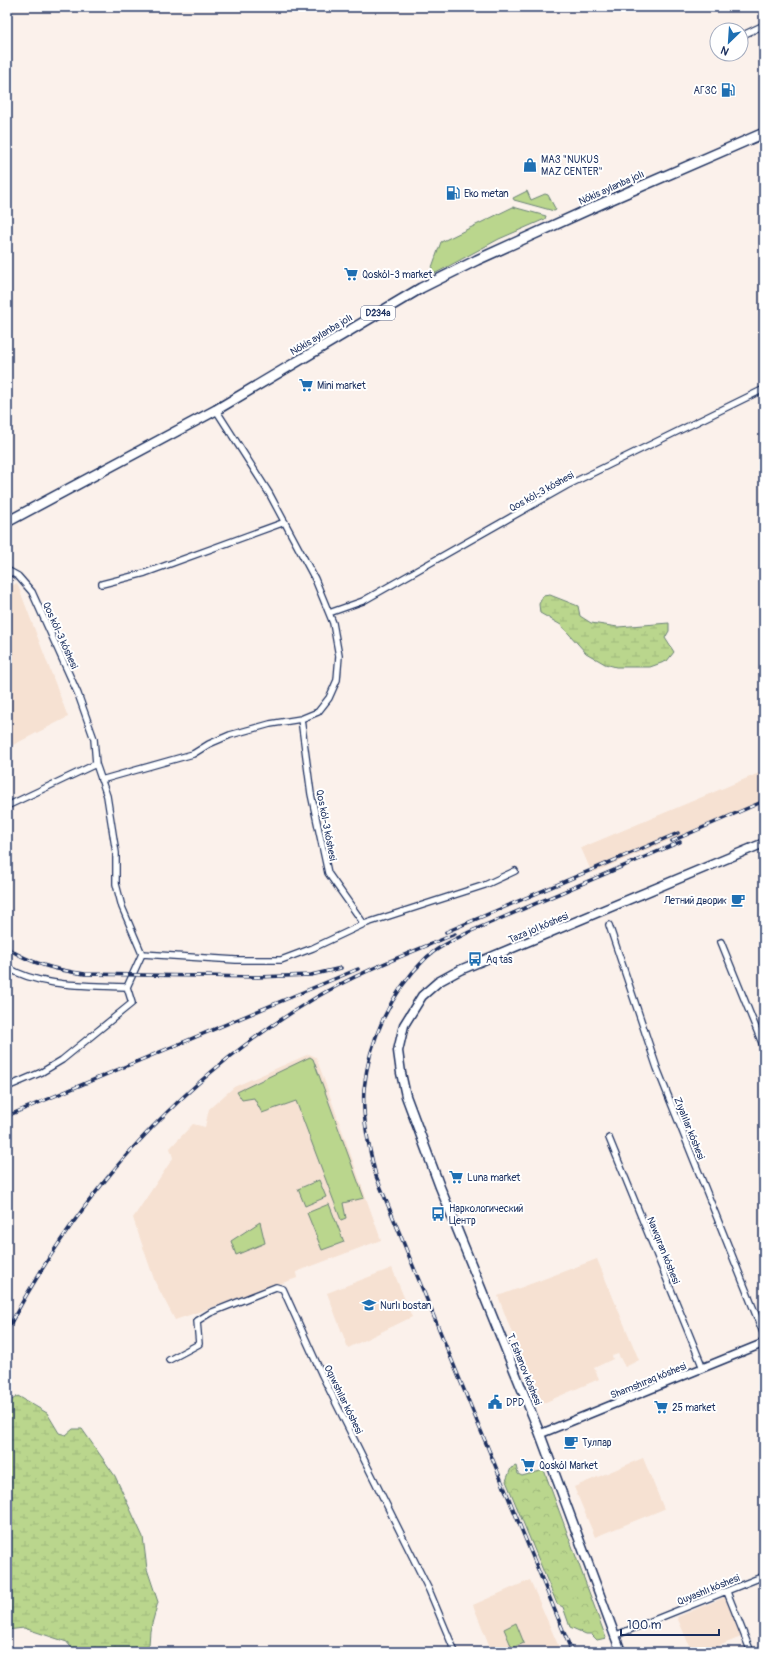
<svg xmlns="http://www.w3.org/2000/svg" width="771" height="1659" font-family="Pangolin,sans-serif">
<defs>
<pattern id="forest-crowns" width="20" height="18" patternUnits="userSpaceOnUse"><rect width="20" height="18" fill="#bad68d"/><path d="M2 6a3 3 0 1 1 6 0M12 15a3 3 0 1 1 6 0" fill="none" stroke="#9fb87c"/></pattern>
<pattern id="wetland-marsh" width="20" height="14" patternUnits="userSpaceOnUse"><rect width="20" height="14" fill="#bad68d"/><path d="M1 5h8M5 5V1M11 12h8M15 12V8" fill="none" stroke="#9fb87c"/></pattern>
</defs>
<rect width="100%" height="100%" fill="#fbf1eb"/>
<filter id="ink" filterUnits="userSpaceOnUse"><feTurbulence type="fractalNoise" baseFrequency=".025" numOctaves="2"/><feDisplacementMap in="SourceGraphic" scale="8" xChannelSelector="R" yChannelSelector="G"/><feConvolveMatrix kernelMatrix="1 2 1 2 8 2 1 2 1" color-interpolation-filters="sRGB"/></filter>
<g filter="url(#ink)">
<!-- built -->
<path fill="#f6e1d2" d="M17,583L68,717L7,748V588Z
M764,771V800L592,873L581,848Z
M309,1054L316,1057L381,1240L296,1272L297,1278L175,1320L155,1282L133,1218L173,1158L170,1148L193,1124L205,1127L209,1109L234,1087Z
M597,1259L639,1360L625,1367L618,1354L612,1356L613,1359L594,1368L599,1379L539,1405L498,1296Z
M392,1268L412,1317L348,1348L327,1293Z
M643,1458L664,1509L595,1537L574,1487Z
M530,1580L561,1652H492L473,1605Z
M725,1597L741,1637L704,1652H692L677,1617Z"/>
<!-- green -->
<path fill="#bad68d" stroke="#6a8276" d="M527,191L531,200L545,194L548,195L556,210L554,211L514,200L513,198Z
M513,207L546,216L545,219L499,239L436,273L432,272L431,270L441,242Z
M310,1057L313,1059L364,1198L343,1203L346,1218L341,1220L296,1101L262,1113L254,1098L242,1100L237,1092Z
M319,1180L326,1197L305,1206L298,1189Z
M329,1204L344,1242L322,1250L307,1213Z
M260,1222L265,1243L236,1255L231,1241Z
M516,1623L524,1643L512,1648L504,1629Z"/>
<!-- forest -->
<path fill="url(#forest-crowns)" stroke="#6a8276" d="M516,1466L518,1474L522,1476L544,1470L606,1638L597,1640L591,1634H586L570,1627L563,1607L557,1604L506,1481L511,1468Z"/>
<!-- wetland -->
<path fill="url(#wetland-marsh)" stroke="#6a8276" d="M550,595L578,606L580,616L591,623L618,627L669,623V631L665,638L674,652L667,661L650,667H616L605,664L586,653L561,625L540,613L539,604L543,596Z
M18,1396L47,1413L59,1433L66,1435L73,1429H82L115,1476L143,1537L147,1569L158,1602L150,1631L149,1645L142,1652H108L106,1650C92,1652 75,1656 67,1642L24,1628L7,1630V1403Z"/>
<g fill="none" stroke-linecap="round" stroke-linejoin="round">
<defs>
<path id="minor" d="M741,36L764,25
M7,570L18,576L32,592L78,694L94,739L96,764L107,796L116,853V884L122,907L142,954
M102,584L145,573L285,522
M329,613L363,601L566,486L764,389
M301,719L311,794L328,873L364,924
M101,780L193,754L209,744L230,735L270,724L301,719L318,712L329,698L337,680L339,656L333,623L315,579L269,493L216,410
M7,806L96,764
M609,925L657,1068L764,1335
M721,942L764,1048
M142,954L236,960H281L313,948L364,924L485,885L515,871
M7,967C40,988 89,985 127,987
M7,1087L42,1072L62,1060L132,1003L127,987L142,954
M609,1138L703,1368
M169,1360L199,1344L197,1321L210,1313L276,1287L283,1289L322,1375L429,1590L455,1652
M727,1592L751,1652
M614,1636L764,1576"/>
<path id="tertiary" d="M540,1434L764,1343"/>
<path id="secondary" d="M621,1652L540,1434L440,1187L406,1096L401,1073L398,1051L404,1025L422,996L438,982L460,970L764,843"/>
<path id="primary" d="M7,522L216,410L421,288L477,260L603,203L764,133"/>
</defs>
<!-- minor casing -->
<use href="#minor" stroke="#1b2f5e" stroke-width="8"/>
<!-- tertiary casing -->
<use href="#tertiary" stroke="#1b2f5e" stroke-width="10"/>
<!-- secondary casing -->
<use href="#secondary" stroke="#1b2f5e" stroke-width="11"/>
<!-- primary casing -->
<use href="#primary" stroke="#1b2f5e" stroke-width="12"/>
<!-- minor -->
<use href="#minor" stroke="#fff" stroke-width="5.5"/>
<!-- tertiary -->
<use href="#tertiary" stroke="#fff" stroke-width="7"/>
<!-- secondary -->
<use href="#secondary" stroke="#fff" stroke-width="8"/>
<!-- primary -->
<use href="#primary" stroke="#fff" stroke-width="9"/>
<defs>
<path id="rail" d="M672,841L764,801
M446,932L678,833
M7,948C32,964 56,970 85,974L258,977L311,975L341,968
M7,1116L358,969
M7,1330C80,1192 180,1079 315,998C359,972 408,954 455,934
M572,1652L376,1176C369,1148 362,1118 364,1089C369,1041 390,993 425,959C437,947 454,940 469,932L680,842"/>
</defs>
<!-- rail casing -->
<use href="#rail" stroke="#1b2f5e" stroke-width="3.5"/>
<!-- rail -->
<use href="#rail" stroke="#fff" stroke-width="2" stroke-dasharray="6" stroke-linecap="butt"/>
</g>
</g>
<!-- icons -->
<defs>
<symbol id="fuel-bare" viewBox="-9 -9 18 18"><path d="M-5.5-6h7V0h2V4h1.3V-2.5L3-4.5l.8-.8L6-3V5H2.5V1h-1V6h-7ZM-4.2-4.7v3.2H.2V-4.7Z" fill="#1f6fb2" stroke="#fff" stroke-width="2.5" paint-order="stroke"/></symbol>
<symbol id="shop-bare" viewBox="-9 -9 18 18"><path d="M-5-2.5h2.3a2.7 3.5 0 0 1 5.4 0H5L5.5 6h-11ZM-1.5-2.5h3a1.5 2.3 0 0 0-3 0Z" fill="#1f6fb2" stroke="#fff" stroke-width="2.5" paint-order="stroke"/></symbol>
<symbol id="supermarket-bare" viewBox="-9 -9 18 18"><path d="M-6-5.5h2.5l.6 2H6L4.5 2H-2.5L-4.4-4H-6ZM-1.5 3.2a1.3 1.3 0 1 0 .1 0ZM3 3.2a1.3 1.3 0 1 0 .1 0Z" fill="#1f6fb2" stroke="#fff" stroke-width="2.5" paint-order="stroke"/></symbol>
<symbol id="cafe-bare" viewBox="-9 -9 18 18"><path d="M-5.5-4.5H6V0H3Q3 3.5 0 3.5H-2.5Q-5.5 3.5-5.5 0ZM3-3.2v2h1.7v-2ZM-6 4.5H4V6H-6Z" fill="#1f6fb2" stroke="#fff" stroke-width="2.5" paint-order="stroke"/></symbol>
<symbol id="bus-bare" viewBox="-9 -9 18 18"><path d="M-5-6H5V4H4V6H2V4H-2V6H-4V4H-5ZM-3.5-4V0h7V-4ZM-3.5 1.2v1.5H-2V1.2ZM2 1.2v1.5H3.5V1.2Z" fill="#1f6fb2" stroke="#fff" stroke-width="2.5" paint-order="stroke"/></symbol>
<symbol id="school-bare" viewBox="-9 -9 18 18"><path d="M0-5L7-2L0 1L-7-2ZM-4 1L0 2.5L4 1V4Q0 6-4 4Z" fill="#1f6fb2" stroke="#fff" stroke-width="2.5" paint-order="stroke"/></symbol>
<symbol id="civic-bare" viewBox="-9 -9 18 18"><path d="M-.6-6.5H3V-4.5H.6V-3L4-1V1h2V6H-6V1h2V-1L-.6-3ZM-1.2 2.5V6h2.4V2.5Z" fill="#1f6fb2" stroke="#fff" stroke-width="2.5" paint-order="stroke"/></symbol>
</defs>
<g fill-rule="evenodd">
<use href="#fuel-bare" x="718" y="80" width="20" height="20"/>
<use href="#shop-bare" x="520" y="155" width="20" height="20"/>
<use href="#fuel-bare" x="443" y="183" width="20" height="20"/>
<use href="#supermarket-bare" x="341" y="264" width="20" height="20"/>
<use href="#supermarket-bare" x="296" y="375" width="20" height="20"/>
<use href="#cafe-bare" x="728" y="890" width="20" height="20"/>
<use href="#bus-bare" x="465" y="949" width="20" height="20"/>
<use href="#supermarket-bare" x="446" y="1167" width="20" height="20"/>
<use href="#bus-bare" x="428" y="1204" width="20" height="20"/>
<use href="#school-bare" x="359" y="1295" width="20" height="20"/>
<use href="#civic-bare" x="485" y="1392" width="20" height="20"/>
<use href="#supermarket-bare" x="651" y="1397" width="20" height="20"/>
<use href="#cafe-bare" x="561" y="1432" width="20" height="20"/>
<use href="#supermarket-bare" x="518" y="1455" width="20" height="20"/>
</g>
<g text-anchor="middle" stroke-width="4" stroke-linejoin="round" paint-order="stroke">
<!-- shield labels -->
<rect fill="#fff" stroke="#5f6d8e" stroke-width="1" x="361" y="306" width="34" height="14" rx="3"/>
<g font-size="9" font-weight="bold" fill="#1b2f5e">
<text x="378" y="316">D234a</text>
</g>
<!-- poi labels -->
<g font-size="10" fill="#1b2f5e" stroke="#fff" text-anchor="start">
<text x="717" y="94" text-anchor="end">АГЗС</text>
<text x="541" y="163">МАЗ "NUKUS<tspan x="541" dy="12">MAZ CENTER"</tspan></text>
<text x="464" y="197">Eko metan</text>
<text x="362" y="278">Qoskól-3 market</text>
<text x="317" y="389">Mini market</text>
<text x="727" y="904" text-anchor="end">Летний дворик</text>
<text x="486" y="963">Aq tas</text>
<text x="467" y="1181">Luna market</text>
<text x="449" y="1212">Наркологический<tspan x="449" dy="12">Центр</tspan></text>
<text x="380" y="1309">Nurlı bostan</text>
<text x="506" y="1406">DPD</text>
<text x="672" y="1411">25 market</text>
<text x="582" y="1446">Тулпар</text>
<text x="539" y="1469">Qoskól Market</text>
</g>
<!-- street labels -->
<g font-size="10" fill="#1b2f5e" stroke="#fff">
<text transform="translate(611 187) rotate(-24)" y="4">Nókis aylanba jolı</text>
<text transform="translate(321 334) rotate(-31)" y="4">Nókis aylanba jolı</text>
<text transform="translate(541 491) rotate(-29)" y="4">Qos kól-3 kóshesi</text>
<text transform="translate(61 635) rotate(66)" y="4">Qos kól-3 kóshesi</text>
<text transform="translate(327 825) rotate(79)" y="4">Qos kól-3 kóshesi</text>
<text transform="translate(538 927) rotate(-23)" y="4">Taza jol kóshesi</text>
<text transform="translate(690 1128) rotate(68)" y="4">Zıyalılar kóshesi</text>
<text transform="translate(664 1250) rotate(68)" y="4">Nawqıran kóshesi</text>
<text transform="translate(525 1369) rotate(68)" y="4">T. Eshanov kóshesi</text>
<text transform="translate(648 1380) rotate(-22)" y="4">Shamshıraq kóshesi</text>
<text transform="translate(344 1399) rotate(64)" y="4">Oqıwshılar kóshesi</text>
<text transform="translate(708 1589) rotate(-22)" y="4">Quyashlı kóshesi</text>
</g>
</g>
<!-- margin -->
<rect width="771" height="1659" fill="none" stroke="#fff" stroke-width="24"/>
<rect x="12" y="12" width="747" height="1635" fill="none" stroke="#1b2f5e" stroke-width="1.5" filter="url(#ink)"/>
<!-- north arrow -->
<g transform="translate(729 42) rotate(205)"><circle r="19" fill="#ffffff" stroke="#a4acbf"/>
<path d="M0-3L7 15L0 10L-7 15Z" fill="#1f6fb2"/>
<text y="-6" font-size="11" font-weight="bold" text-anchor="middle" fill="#1b2f5e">N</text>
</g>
<!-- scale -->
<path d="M621 1629v6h98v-6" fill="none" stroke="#1b2f5e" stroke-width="2"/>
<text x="627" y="1629" font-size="12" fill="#1b2f5e" stroke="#ffffff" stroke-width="3" paint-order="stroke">100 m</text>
</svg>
